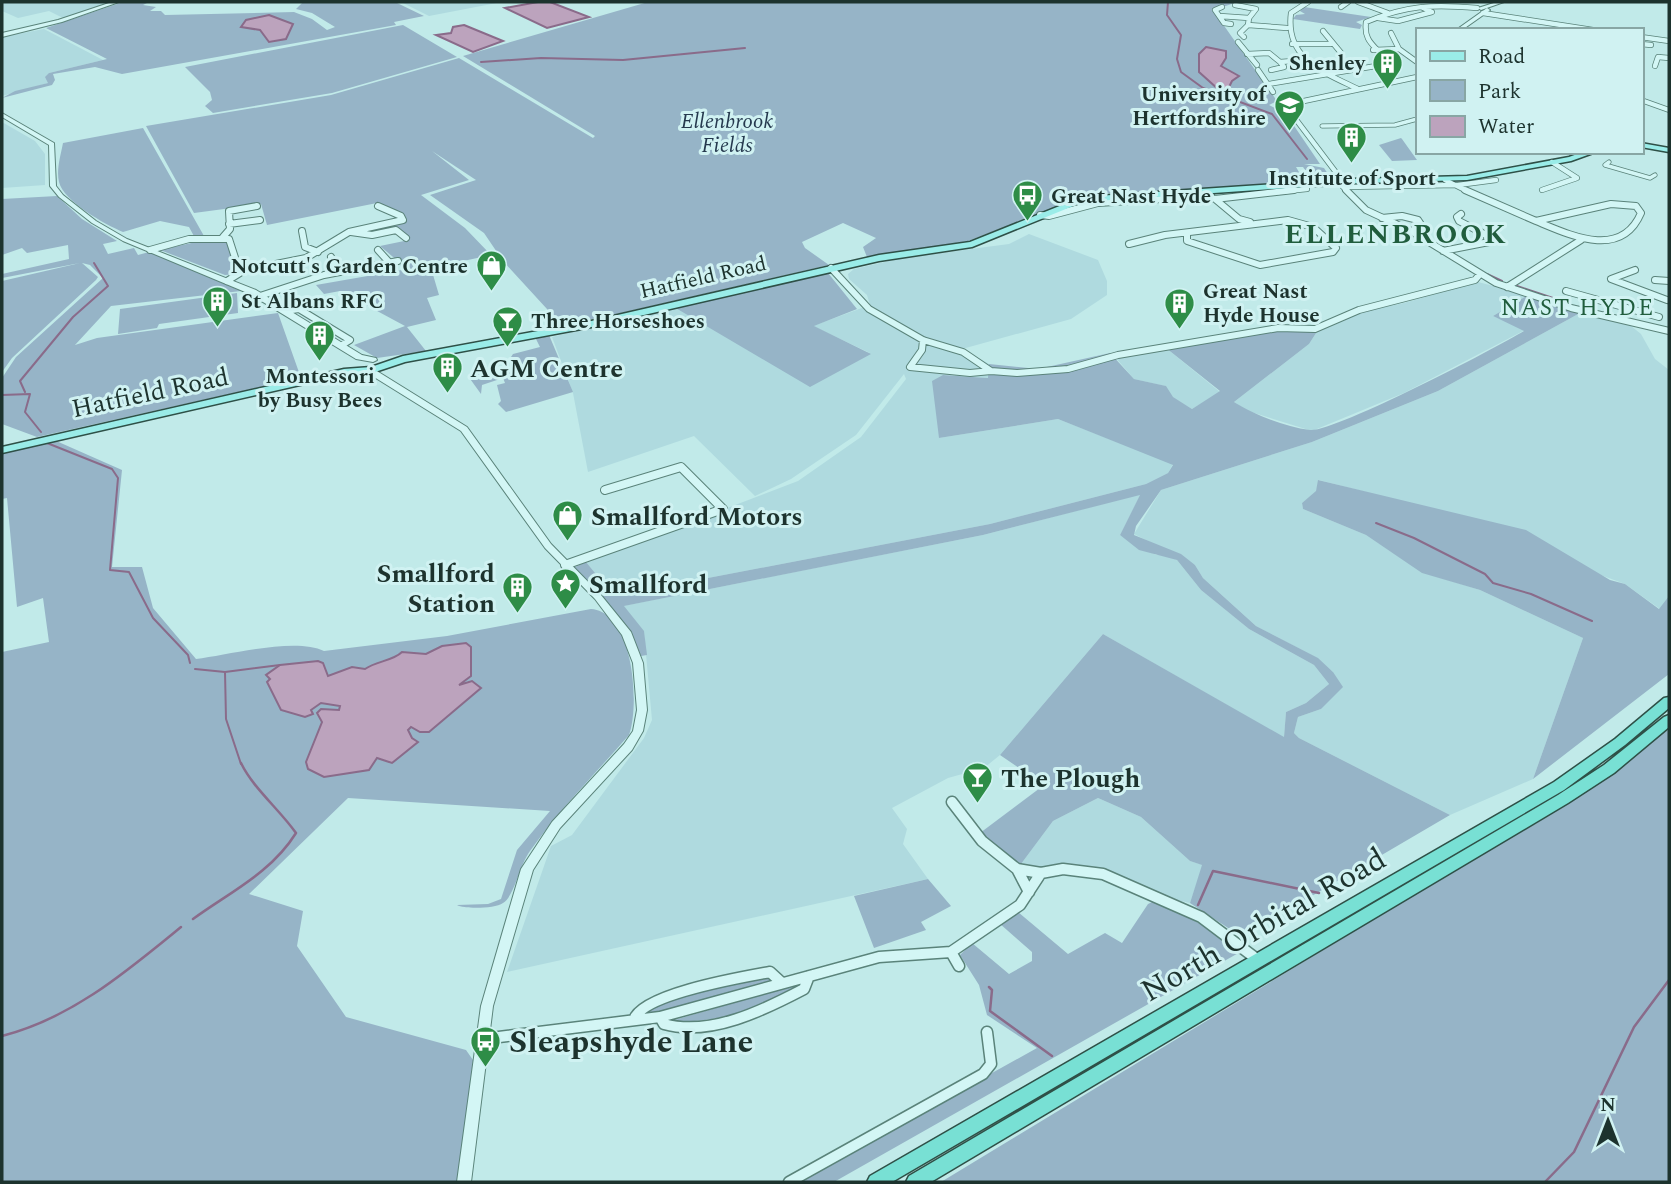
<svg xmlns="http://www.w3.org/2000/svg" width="1671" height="1184" font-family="Spectral,serif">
<rect width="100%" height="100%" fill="#c1eae9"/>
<!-- farmland -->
<path fill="#afdadf" d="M2,2H110L63,18L49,11L18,18L2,11Z
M401,2H502L429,16Z
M44,29L103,60L49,73L48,83L2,96V37Z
M2,122L35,141L45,154V185L2,188Z
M1029,234L1098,260L1107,281V295L1071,319L962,349L989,364V378L944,375L939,438L1058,419L1173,464L1168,473L1146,484L990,524L614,596L586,562L798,481L861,437L906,379L904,374L856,435L791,479L755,496L694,436L588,472L573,393L552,337L674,307L870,353L813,326L870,305L867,295L849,279L848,274L854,269L902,258L1009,244Z
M1478,282L1528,295L1493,316L1525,330L1404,393L1312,431L1248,411L1234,402L1309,344L1318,330L1361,312L1404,303Z
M1580,313L1631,326L1641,334L1655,359L1669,370V596L1660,609L1625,584L1397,500L1319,480L1316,492L1302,503L1303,509L1366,535L1422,572L1480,590L1583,638L1533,779L1450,815L1299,738L1294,733L1298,717L1321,709L1333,672L1317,658L1256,626L1203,578L1195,565L1134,534L1161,490L1312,442L1438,391Z
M1166,348L1220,392L1192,409L1172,397L1165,386L1134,379L1115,357Z
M1141,494L1120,535L1156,555H1167L1177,560L1201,590L1249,629L1314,665L1329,684L1306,703L1286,712L1284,738L1103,634L1000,755L984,768L948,778L892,808L907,829L903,844L928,879L507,972L551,846L572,835L644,738L652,720L644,632L623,606L983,535Z
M1098,798L1141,817L1190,861L1203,865L1190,903L1164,897L1124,881L1030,868L1021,864L1053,821Z"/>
<!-- green -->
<path fill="#96b4c7" d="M123,2H149L143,5L156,7L150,11H161L165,15L294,12L312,19L327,30L335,27L312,13L296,9L303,2H395L424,16L394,22L396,25L122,74L95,67L53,74L55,80L52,85L2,98L15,91L48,83L45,77L49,73L107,59L46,28Z
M648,2H1238L1213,10L1277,101L1269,105L1286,114L1320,164H1304L1324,168L1330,177L1313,181L1303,167H1296L1303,179H1277L1269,168L1278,183L1177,191L1077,194L1079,198L968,241L867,257L863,247L876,238L843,223L802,242L805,248L829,265L555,328L547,309L503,261L484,233L430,195L476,180L432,151L469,180L421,195L465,228L491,255L431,268L439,295L427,298L436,320L407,327L426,351L377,358L354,345L405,326L340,291L324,294L316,285L402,270L399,262L380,246L409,240L403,231L360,232L403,222L377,203L267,225L261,204L194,213L146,126L331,95L459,58L593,138L595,136L463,56Z
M1304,7L1371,17L1356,22L1362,25L1360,29L1293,19L1296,15L1305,14L1300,11Z
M403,25L457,57L332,93L213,113L205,106L212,100L210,92L185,67Z
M143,128L204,236L195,238L189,227L160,221L123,232C106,225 63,201 59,182C56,170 61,154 63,143Z
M1401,138L1402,139L1417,160L1392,161L1379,145Z
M57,196L82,219L117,241L103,244L108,254L134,248L138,255L149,252L241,291L111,306L75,345L97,338L278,313L301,378L37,437L2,424V378L16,357L103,278L90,265L82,263L98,277L96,280L12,358L2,372V281L80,263L2,278V274L69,259L68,245L27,253L22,248L2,255V199Z
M205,240L229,241L237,274L225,275L160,250Z
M828,273L857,309L814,326L871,354L810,387L674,307Z
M237,293L238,313L159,324L157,328L118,334L120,309Z
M1528,295L1580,313L1438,391L1312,442L1161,490L1136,526L1134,535L1181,554L1195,565L1203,578L1256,626L1318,658L1333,672L1343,687L1321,709L1298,717L1294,733L1299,738L1450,815L1242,937L1190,903L1202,865L1190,861L1141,817L1098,798L1053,821L1021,864L1008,859L980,833L1044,785L1000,755L1103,634L1284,737L1286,712L1306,703L1329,684L1314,665L1249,629L1201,590L1177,560L1139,550L1120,535L1140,495L983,535L624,606L644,631L647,655L641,656L629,628L573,568L586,562L614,596L990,524L1146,484L1168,473L1173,465L1058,419L939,438L932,381L943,375L988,378L989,364L1038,369L1110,353L1134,379L1166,386L1173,397L1192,409L1220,391L1166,348L1268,331L1318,330L1309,344L1234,402C1255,415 1285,427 1310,430C1333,433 1496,348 1524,331L1493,316Z
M549,335L573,392L506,412L498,404L501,401L497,385L505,383L503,378L482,385L481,394L468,376L516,366L511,357L513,354L540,347L535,337Z
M54,440L122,470L112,567H142L153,608L196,659C229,655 295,637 324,651L447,636L591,609C634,612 640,705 629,735C596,773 559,810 530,851C520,864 514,897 503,903C494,909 464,909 457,905L488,904L501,899L517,850L550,811L348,798L249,894L303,911L297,946L346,1017L466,1050L473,1060L458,1182H2V652L49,642L43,598L17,607L7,498L2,499V453Z
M1318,480L1526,530L1610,580L1625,584L1659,609L1669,596V674L1533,779L1583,638L1480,590L1422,573L1366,535L1303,509L1302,503L1316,491Z
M1669,729V1182H941L1498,844L1537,823Z
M928,879L951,906L921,922L926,930L874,948L854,896Z
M1154,901L1201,924L1242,951L834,1182H797L1037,1048L987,1015L979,985L960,955L972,943L1009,974L1032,961V952L999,923L1018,912L1068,954L1105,933L1122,943L1148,904Z
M767,976L772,978L766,984L643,1016L648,1008L705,988Z
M795,985L798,990C755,1008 719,1024 671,1021Z"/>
<!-- water -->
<path fill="#bca3bd" stroke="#8a6b8a" stroke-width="2" d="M538,2H550L589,17L547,28L505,8Z
M269,15L293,24L286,39L269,42L260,30L241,27L246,20Z
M464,25L503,41L473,52L436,35L451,33L453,27Z
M1206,47L1226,51V58L1221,66L1239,76L1232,81L1227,91L1218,89L1199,72V54Z
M466,643L471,647V676L459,685L472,681L481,688L429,732H420L411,727L408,730L412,738L418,742L392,763L377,758L369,770L324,777L308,769L306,762L322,722L317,713L321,709L339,710L340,706L321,703L311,710L313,714L305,717L281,710L267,682L270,679L266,675L280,665L318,661L323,663L328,676L352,667L365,669C376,661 393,661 402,652L426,654L442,646Z"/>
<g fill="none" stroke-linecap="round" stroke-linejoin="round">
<!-- stream-far1 -->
<path stroke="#8a6b8a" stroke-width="2" d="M1168,2L1167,15L1181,35L1177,59L1181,72L1203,88L1272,114L1307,159
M481,62L541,58L623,60L745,48
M1225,91L1235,99
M1487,274L1502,281
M1517,286L1565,302
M25,392L20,381L73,317L108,286L94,263
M2,395L30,394L25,412L41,432
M47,443L112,469L118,478L110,570L129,572L153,618L188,655L190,663
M1376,523L1414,538L1485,574L1493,583L1531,594L1592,621
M195,669L225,672L280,665
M225,672L226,719L241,764"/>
<!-- stream -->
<path stroke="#8a6b8a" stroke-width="2.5" d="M1198,905L1213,871L1319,893
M193,919C230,892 271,873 296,833C279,809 253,788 241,763
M989,987L992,990L990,1011L1052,1056
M2,1036C72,1018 126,972 181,927
M1545,1182L1574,1152L1634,1027L1669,980"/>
<defs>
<path id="pedestrian" d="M1322,126L1395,125L1417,119
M1609,162L1605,165L1650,178L1655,175"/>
<path id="minor-far3" d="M1308,2L1291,13C1285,59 1323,72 1358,89
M1358,2L1388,13
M1235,5L1256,9L1249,18
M1222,7L1215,10L1224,23L1231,24
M1341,7L1348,2
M1483,13L1593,30
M1220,16L1249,18L1248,25L1287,28
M1378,18L1398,21L1432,12L1421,7
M1323,31L1342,54
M1391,33L1399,49L1417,62
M1244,37L1240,33L1248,25
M1641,37L1669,41
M1238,42L1257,65
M1292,44H1331
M1641,44L1651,45
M1373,50L1399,49
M1247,54L1269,53L1280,62L1306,60
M1655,66L1658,57L1669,58
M1258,70L1273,92
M1271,70L1284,67L1280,62
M1269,84L1388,64C1379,46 1363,45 1366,22C1407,5 1434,4 1477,8
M1641,100L1669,110
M1341,179L1285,105L1417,77
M1445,180L1469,192
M1341,185L1348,192
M1345,187L1458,185L1496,180
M1542,190L1577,178L1552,162
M1278,192L1307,189"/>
<path id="minor-far2" d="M1346,190L1366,210L1411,231L1496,283L1571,308L1669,331
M1465,190L1536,221
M1215,199L1294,190
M1215,199L1239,219L1250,222
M1611,204L1636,206L1641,213C1621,260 1570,235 1536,221Z
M1040,215L1049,216L1098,203L1211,196
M1382,218L1402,216L1418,220L1422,226L1411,231
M229,224L260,220
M302,231L305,247L318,252
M351,232L372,235L396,230L406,238
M223,237L230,229L229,211L257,206
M1129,244L1165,235L1288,220L1313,227L1336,248L1333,252L1260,265L1187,241V233
M150,250L189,239H229L240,273L227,281
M378,250L388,261
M1443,251L1489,242L1486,235L1459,221L1457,217L1461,214
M331,257L339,272
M831,268L869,309L923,340L963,352L991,371L1017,373L1068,369L1118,355L1278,328L1315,329L1359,310L1475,280L1480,274
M1635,270L1611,279L1667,300
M240,271L306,258L349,232L403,220L401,216L378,206
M1655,280L1669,281
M1507,287L1581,240
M1566,291L1659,317
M260,296L324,275L398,261
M285,311L299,309L350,340L342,345
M923,340L922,350L910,367L970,373L991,371"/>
<path id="minor-far1" d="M565,565L723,509L681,467L605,490"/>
<path id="minor" d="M952,802L982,841L1017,869L1041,873L1063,869L1103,874L1201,917L1258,960
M1017,869L1029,892
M951,952L959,966
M660,1017L664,1024C710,1037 764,1010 804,989L809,976
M634,1020C641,994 743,977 770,972L782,983
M483,1039L660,1017L879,957L951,952L1020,905L1041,873
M789,1182L983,1074L991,1064L987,1032"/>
<path id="tertiary" d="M112,2H119L62,22L2,37V33L58,20Z
M1497,2H1504L1481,10L1478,8Z
M1487,8L1490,10L1489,11L1462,30H1456Z
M2,113L54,143L56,186L63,195L96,221L127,239L256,290L362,355L376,358L377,360L373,362L356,359L250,294L123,241L92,223L59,197L50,186L49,145L2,117Z
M366,368H372L467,427L551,544L601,595L631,632L643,663L647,710L643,731L632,750L560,828L533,870L493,1006L471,1182H457L481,1006L521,869L552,822L624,744L633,731L637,710L633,663L622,635L595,599L545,548L461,431L366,372Z"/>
<path id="primary" d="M1641,143L1669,148V152L1641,147Z
M1583,152H1596L1571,161L1467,180L1361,183L1083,202L972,247L879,261L587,328L405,362L372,373L344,375L2,453V447L344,369L371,367L403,356L587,322L879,255L970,242L1082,197L1352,179L1467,176L1569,157Z"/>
<path id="trunk" d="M1669,697V708L1625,745L1564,790L892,1182H867L870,1176L1554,782L1615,739L1664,698Z
M1669,715V727L1614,773L1568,803L931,1182H906L909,1176L1558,795L1604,765L1664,717Z"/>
</defs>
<!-- pedestrian casing -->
<use href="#pedestrian" stroke="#5a837a" stroke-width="5"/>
<!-- minor-far3 casing -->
<use href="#minor-far3" stroke="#5a837a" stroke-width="6"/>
<!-- minor-far2 casing -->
<use href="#minor-far2" stroke="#5a837a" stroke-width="8"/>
<!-- minor-far1 casing -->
<use href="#minor-far1" stroke="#5a837a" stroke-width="10"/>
<!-- minor casing -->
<use href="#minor" stroke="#5a837a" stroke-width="13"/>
<!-- tertiary casing -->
<use href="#tertiary" stroke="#5a837a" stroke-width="2"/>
<!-- primary casing -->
<use href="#primary" stroke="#2e5047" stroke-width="3"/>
<!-- trunk casing -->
<use href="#trunk" stroke="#2e5047" stroke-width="3"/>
<!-- pedestrian -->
<use href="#pedestrian" stroke="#d3f6f5" stroke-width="3.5"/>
<!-- minor-far3 -->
<use href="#minor-far3" stroke="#d3f6f5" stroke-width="4.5"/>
<!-- minor-far2 -->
<use href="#minor-far2" stroke="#d3f6f5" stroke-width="6"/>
<!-- minor-far1 -->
<use href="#minor-far1" stroke="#d3f6f5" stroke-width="8"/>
<!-- minor -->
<use href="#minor" stroke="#d3f6f5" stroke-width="10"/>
<!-- tertiary -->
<use href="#tertiary" fill="#d3f6f5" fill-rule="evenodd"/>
<!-- primary -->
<use href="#primary" fill="#9aece8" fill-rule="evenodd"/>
<!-- trunk -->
<use href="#trunk" fill="#78e0d4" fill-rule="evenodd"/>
</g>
<!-- icons -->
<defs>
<symbol id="building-pin" viewBox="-11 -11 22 30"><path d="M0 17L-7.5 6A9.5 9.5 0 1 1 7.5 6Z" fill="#2e8d47" stroke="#d0f2f2"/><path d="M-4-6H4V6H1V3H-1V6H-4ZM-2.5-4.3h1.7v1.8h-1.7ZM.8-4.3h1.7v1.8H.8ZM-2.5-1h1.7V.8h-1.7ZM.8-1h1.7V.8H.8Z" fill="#fff"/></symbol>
<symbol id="university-pin" viewBox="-11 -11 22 30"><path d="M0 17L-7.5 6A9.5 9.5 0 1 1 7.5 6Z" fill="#2e8d47" stroke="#d0f2f2"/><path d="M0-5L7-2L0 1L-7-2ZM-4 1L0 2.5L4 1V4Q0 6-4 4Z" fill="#fff"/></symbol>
<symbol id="bus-pin" viewBox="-11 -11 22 30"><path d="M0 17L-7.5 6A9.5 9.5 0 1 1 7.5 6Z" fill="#2e8d47" stroke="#d0f2f2"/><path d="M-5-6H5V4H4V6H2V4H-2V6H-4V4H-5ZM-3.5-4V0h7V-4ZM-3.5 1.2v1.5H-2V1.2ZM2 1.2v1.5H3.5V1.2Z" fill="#fff"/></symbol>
<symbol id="shop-pin" viewBox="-11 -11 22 30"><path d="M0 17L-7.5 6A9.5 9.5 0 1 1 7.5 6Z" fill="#2e8d47" stroke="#d0f2f2"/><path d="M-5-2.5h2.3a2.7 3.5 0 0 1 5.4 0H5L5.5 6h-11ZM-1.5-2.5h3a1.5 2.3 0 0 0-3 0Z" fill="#fff"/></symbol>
<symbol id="bar-pin" viewBox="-11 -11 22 30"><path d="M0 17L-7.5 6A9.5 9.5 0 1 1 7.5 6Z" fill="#2e8d47" stroke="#d0f2f2"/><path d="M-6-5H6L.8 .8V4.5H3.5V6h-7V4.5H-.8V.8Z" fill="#fff"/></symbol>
<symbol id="sight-pin" viewBox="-11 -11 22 30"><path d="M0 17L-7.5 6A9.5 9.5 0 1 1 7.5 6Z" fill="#2e8d47" stroke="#d0f2f2"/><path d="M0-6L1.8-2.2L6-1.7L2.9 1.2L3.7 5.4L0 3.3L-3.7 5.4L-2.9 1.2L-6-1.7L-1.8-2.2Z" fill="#fff"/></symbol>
</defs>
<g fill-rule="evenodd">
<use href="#building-pin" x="1370" y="46" width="35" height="47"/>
<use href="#university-pin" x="1272" y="88" width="35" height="47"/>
<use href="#building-pin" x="1334" y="120" width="35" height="47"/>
<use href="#bus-pin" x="1010" y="178" width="35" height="47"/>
<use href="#shop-pin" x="474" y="248" width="35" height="47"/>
<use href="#building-pin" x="200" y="284" width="35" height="47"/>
<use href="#building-pin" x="1162" y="286" width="35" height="47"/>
<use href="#bar-pin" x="490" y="304" width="35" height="47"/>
<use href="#building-pin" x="302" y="318" width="35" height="47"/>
<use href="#building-pin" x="430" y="350" width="35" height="47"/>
<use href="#shop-pin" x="550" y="498" width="35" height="47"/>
<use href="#sight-pin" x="548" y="566" width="35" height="47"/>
<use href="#building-pin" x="500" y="570" width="35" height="47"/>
<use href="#bar-pin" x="960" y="760" width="35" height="47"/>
<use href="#bus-pin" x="468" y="1024" width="35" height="47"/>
</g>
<g text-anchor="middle" stroke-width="6" stroke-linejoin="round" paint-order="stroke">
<!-- far-poi labels -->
<g font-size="21" font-weight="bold" fill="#1d332e" stroke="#d0f2f2" text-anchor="start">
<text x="1365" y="70" text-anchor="end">Shenley</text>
<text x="1266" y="101" text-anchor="end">University of<tspan x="1266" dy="24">Hertfordshire</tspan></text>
<text x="1352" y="185" text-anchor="middle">Institute of Sport</text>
<text x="1051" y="203">Great Nast Hyde</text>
<text x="468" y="273" text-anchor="end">Notcutt's Garden Centre</text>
<text x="1203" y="298">Great Nast<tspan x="1203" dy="24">Hyde House</tspan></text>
<text x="241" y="308">St Albans RFC</text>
<text x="531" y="328">Three Horseshoes</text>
<text x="320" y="383" text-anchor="middle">Montessori<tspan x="320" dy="24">by Busy Bees</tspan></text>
</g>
<!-- far-park labels -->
<g font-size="21" font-style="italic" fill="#25394e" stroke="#d0f2f2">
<text x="727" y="128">Ellenbrook<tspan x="727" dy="24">Fields</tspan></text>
</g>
<!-- far-street labels -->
<g font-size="21" fill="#1d332e" stroke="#d0f2f2">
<text transform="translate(703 277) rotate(-13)" y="7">Hatfield Road</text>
</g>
<!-- far-neighbourhood labels -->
<g font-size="23" letter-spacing="2" fill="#205d3d" stroke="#d0f2f2">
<text x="1578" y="315">NAST HYDE</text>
</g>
<!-- poi labels -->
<g font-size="26" font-weight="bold" fill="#1d332e" stroke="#d0f2f2" text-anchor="start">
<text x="470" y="377">AGM Centre</text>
<text x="591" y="525">Smallford Motors</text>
<text x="495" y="582" text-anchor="end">Smallford<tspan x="495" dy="30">Station</tspan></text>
<text x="589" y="593">Smallford</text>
<text x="1001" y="787">The Plough</text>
</g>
<!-- street labels -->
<g font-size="26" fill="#1d332e" stroke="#d0f2f2">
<text transform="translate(150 392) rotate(-12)" y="9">Hatfield Road</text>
</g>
<!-- far-district labels -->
<g font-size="28" font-weight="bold" letter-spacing="2" fill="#205d3d" stroke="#d0f2f2">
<text x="1396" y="243">ELLENBROOK</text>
</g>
<!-- near-street labels -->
<g font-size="32" fill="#1d332e" stroke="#d0f2f2">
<text transform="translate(1263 924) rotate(-30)" y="11">North Orbital Road</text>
</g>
<!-- near-poi labels -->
<g font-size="32" font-weight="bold" fill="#1d332e" stroke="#d0f2f2" text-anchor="start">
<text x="509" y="1052">Sleapshyde Lane</text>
</g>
</g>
<!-- border -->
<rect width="1671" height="1184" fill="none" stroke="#1d332e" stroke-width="7"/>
<!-- legend -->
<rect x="1416" y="28" width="228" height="126" fill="#d0f2f2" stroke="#88a6a4" stroke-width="2"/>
<rect x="1430" y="51" width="35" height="10" fill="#9aece8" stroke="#88a6a4" stroke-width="2"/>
<text x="1478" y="63" font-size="21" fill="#1d332e">Road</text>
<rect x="1430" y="80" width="35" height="21" fill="#96b4c7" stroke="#88a6a4" stroke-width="2"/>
<text x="1478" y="98" font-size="21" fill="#1d332e">Park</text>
<rect x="1430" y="116" width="35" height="21" fill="#bca3bd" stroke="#88a6a4" stroke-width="2"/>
<text x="1478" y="133" font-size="21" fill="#1d332e">Water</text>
<!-- north arrow -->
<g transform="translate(1608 1121)" stroke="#d0f2f2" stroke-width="5" paint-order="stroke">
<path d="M0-5L12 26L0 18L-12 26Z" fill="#1d332e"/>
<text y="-10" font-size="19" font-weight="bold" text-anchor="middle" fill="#1d332e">N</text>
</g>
</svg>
